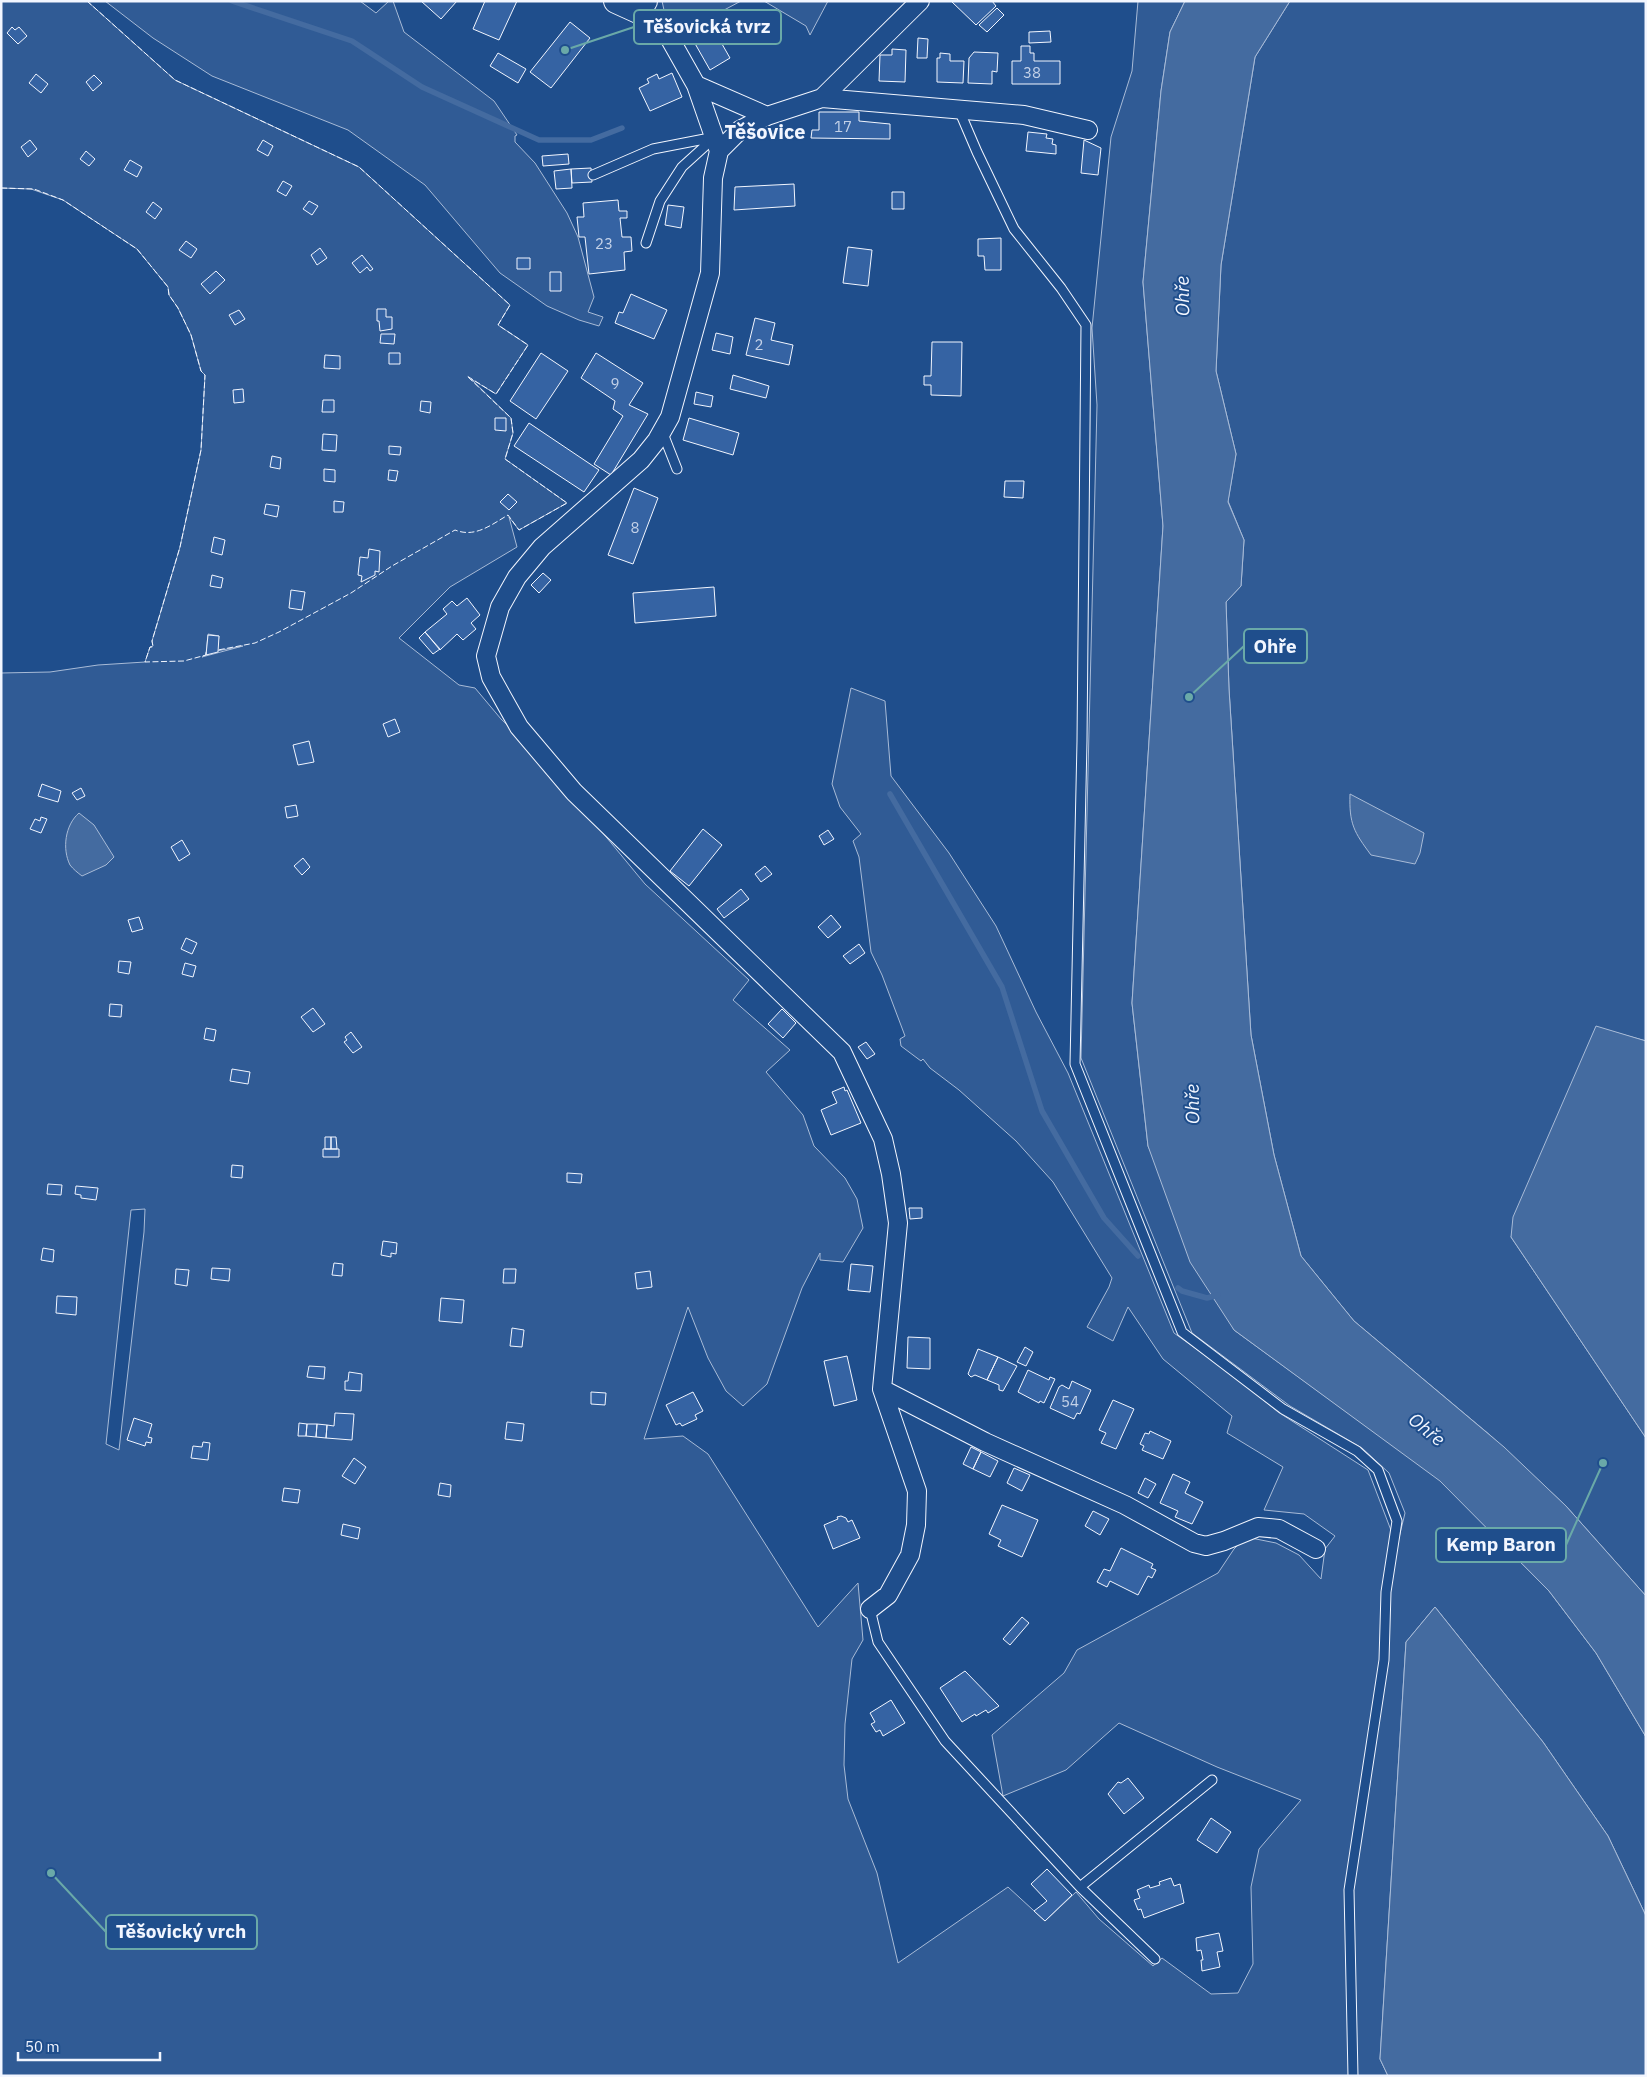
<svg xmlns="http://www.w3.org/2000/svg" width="1647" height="2077" font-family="'IBM Plex Sans',sans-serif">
<rect width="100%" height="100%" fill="#1f4e8c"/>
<!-- green -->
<path fill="#305b95" stroke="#a8bbd7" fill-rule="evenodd" d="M1,1H87L175,80L359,167L510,305L498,325L528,345L496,394L471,379L511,418L513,433L505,459L567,503L519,530L509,517L517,547L450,587L399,638L459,685L475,688L501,719L536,752L645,884L749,980L733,1000L790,1050L766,1072L803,1115L814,1146L845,1178L857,1199L863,1228L843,1262L820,1260V1253L802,1288L767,1384L743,1406L726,1391L708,1358L688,1307L644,1439L683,1436L708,1454L818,1627L858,1583L863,1640L852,1659L845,1724L844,1765L848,1799L877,1873L898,1963L1008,1887L1045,1921L1076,1892L1099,1919L1153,1966L1162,1958L1211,1994L1238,1993L1253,1964L1251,1887L1259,1849L1301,1800L1217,1767L1119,1723L1066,1770L1003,1796L992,1735L1064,1673L1077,1650L1218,1573L1234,1549L1246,1537L1276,1543L1299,1555L1321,1579L1325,1549L1335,1536L1304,1514L1264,1510L1283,1467L1227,1433L1232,1416L1163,1359L1128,1307L1113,1341L1087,1327L1109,1287L1112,1278L1053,1182L1016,1141L959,1090L930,1068L923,1059L921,1061L901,1046L900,1039L905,1036L882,975L871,952L859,857L853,841L861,834L840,807L832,784L851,688L885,701L891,776L949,853L996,926L1036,1012L1068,1073L1174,1333L1234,1376L1278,1412L1368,1470L1397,1546L1405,1513L1389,1473L1362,1448L1290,1406L1192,1333L1081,1058L1097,405L1092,328L1111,137L1132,71L1138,1H1185L1170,32L1161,91L1143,282L1163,526L1132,1003L1148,1146L1234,1330L1440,1480L1549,1591L1596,1653L1646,1737V1916L1608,1836L1543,1742L1435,1607L1406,1642L1380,2059L1388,2076H1V673L50,672L98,665L145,662L150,647L153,646L152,641L180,547L201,450L205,375L201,371L191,335L178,308L169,295L168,287L137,249L63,200L31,189L1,188ZM208,634L219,636L217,651L243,646L202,657L206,655ZM145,1209L144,1232L119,1450L106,1444L131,1210Z
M105,1H360L376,13L389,1H393L404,32L494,101L517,135L515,136V142L535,163L567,213L578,237L594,297L588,312L603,317L599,326L579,320L547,306L500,273L425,185L348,130L212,76L153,38Z
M662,1H741L683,32L677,33L666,19Z
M764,1H828L810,35L806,26Z
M1290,1H1646V1041L1596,1027L1511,1237L1646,1438V1596L1566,1506L1490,1435L1354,1321L1301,1256L1274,1155L1251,1035L1229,689L1226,602L1241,586L1244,540L1228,501L1236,454L1216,371L1221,265L1255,57Z"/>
<!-- water -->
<path fill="#446ba0" stroke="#a8bbd7" d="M1185,1H1290L1255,57L1221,265L1216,371L1236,454L1228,502L1244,540L1241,586L1226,602L1229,689L1251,1035L1274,1155L1301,1256L1354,1321L1504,1447L1566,1506L1646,1596V1737L1596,1653L1549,1591L1440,1481L1234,1330L1190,1262L1148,1146L1132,1003L1163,526L1143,282L1161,91L1170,32Z
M1350,794L1424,833L1420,853L1415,864L1371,855C1354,832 1349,824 1350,794Z
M79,813L94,825L114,857L106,865L82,876C78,873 73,869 70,865C62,849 65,825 79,813Z
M1596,1026L1646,1041V1438L1511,1237L1513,1217Z
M1435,1607L1543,1742L1608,1836L1646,1916V2076H1388L1380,2059L1406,1642Z"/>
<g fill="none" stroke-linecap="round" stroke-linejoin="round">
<!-- stream -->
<path stroke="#446ba0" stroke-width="5.5" d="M232,1L352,41L422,87L539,140H591L622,128
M890,794L1002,987L1042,1111L1104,1218L1138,1256
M1178,1288L1182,1291L1207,1298L1218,1295"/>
</g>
<!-- building -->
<path fill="#3563a3" stroke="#f2f6ff" d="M421,1H457L441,19Z
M485,1H517L499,40L473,29Z
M951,1H992L996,6L976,25Z
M997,8L1004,15L987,32L979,25Z
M570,22L590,38L551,88L530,72Z
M705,24L710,33L714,30L730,58L710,70L689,33Z
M12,27L15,30L19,27L27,36L18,44L7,33Z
M1050,31L1051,42L1029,43V32Z
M918,38L928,39L927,58H917Z
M1021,46H1030V53H1034V61H1060V84H1012V61H1021Z
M892,49L906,50L905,82L879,81L880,55H892Z
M974,52L998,53L997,72L992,71V84L968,83L969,58Z
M498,53L526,69L518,83L490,66Z
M940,53L950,54V61H964L963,83L937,82V58H940Z
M672,73L682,97L650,111L639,88L649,83L647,79L657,74L659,79Z
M36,74L48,84L41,93L29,83Z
M94,75L102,83L93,91L86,82Z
M819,112H859V121L890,124V139L811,138L812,130H819Z
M1028,132L1047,134L1046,138L1053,139L1052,144L1056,145V154L1026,151Z
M30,140L37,149L28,157L21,147Z
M263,140L273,146L268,156L257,150Z
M1084,140L1101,148L1098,175L1081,173Z
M86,151L95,159L89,166L80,159Z
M568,154L569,164L543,166L542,156Z
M130,160L142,167L137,177L124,170Z
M591,168L592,182L572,183L571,169Z
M571,169L572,188L556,189L554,171Z
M283,181L292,186L286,196L277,191Z
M794,184L795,206L734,210L735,187Z
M892,192H904V209H892Z
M618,200L619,211H627V218H620L622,237H631L632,251L624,252L625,270L589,274L585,237H579L577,217H584L583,203Z
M309,201L318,206L312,215L303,209Z
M153,202L162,209L155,219L146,212Z
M668,205L684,207L681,228L665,225Z
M1001,238V270H985L984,256H978V239Z
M186,241L197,249L191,258L179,250Z
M848,247L872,250L868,286L843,283Z
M320,248L327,258L317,265L311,255Z
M362,255L373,269L370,271L367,267L360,273L352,263Z
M517,258H530V269H517Z
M216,271L225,280L210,294L201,284Z
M550,272H561V291H550Z
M631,294L667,310L654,339L615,323L619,312L623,313Z
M377,309H386V317H392V329L380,331L379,321H377Z
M239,310L245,319L235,325L229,315Z
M755,318L775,323L771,340L793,345L789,365L746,355Z
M716,333L733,337L730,354L712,350Z
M381,334H395L394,344L380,343Z
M932,342H962L961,396L931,395V385H924V376H931Z
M389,353H400V364H389Z
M541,353L568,371L536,419L510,401Z
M596,353L643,383L629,405L648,414L611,475L594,464L623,416L613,409L615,401L581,378Z
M325,355L340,356V369L324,368Z
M733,375L769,386L766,398L730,389Z
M243,389L244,402L234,403L233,390Z
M696,392L713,396L711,407L694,404Z
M323,400H334V412H322Z
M421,401L431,402L430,413L420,411Z
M495,418H506V431L495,430Z
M689,418L739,433L733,455L683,440Z
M529,423L599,470L584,492L514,446Z
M323,434L337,435L336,451L322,450Z
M389,446L401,447L400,455L389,454Z
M272,456L281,458L280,469L270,467Z
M324,469L335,470V482L324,481Z
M389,470L398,471L396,481L388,480Z
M1005,481H1024L1023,498L1004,497Z
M634,488L658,498L633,564L608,555Z
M508,494L517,502L509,510L500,502Z
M334,501L344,502L343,512H334Z
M266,504L279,506L277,517L264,514Z
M214,537L225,540L222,555L211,552Z
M369,549L380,551L379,572L375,571V575L361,582L362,576L358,575L360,557L368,558Z
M543,573L551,580L539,593L531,585Z
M212,575L223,578L221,588L210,586Z
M714,587L716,616L635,623L633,593Z
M291,590L305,592L302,610L289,608Z
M467,598L480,615L471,623L476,629L463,640L457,634L440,650L425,632L447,614L443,609L452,601L457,606Z
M425,632L440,649L433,654L419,638Z
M208,635L219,636L218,652L206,655Z
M395,719L400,732L388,737L383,724Z
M309,741L314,762L298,765L293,745Z
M42,784L61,791L58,802L38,796Z
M81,788L85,796L77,800L72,793Z
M296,805L298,816L287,818L285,807Z
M41,817L47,819L41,833L30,829L35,819L40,821Z
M703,829L722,845L689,886L670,871Z
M828,830L834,839L824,845L819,836Z
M182,840L190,854L179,861L171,847Z
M303,858L310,867L302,875L294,866Z
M765,866L772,874L761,882L755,874Z
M741,889L749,899L724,918L717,909Z
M831,915L841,927L828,938L818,927Z
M139,917L143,929L132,932L128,920Z
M186,938L197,943L192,954L181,949Z
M859,944L865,953L850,964L843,956Z
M119,961L131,962L129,974L118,972Z
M185,963L196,966L193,977L182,974Z
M110,1004L122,1005L121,1017L109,1016Z
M313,1008L325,1024L313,1032L301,1017Z
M782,1009L796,1023L783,1038L768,1024Z
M206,1028L216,1030L214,1041L204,1039Z
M351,1032L362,1047L353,1053L344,1042L347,1040L345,1037Z
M866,1042L875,1054L867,1059L858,1047Z
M232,1069L250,1072L248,1084L230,1081Z
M844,1087L845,1091L847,1090L861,1123L831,1135L821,1110L837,1103L832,1092Z
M325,1137H331V1149H325Z
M331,1137H336L337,1149H331Z
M323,1149H339V1157H323Z
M232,1165L243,1166L242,1178L231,1177Z
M567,1173L582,1174L581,1183L567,1182Z
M48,1184L62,1185L61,1195L47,1194Z
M76,1186L98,1188L96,1200L81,1198V1195L75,1194Z
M909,1208H922V1218L910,1219Z
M383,1241L397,1243L396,1254L391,1253V1257L381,1255Z
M43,1248L54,1250L53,1262L41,1260Z
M334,1263L343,1264L342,1276L332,1275Z
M851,1264L873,1266L870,1292L848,1290Z
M212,1268L230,1269L229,1281L211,1279Z
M176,1269L189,1270L187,1286L175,1284Z
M504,1269H516L515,1283H503Z
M650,1271L652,1287L637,1289L635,1273Z
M57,1296L77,1297L76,1315L56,1313Z
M441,1298L464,1300L462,1323L439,1321Z
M512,1328L524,1330L522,1347L510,1346Z
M908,1337L930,1338V1369L907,1368Z
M1025,1347L1033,1352L1026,1366L1017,1362Z
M978,1349L998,1357L987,1380L975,1375L971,1377L968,1374Z
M847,1356L857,1400L834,1406L824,1361Z
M998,1357L1017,1366L1003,1391L999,1390V1385L987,1380Z
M309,1366L325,1367L324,1379L307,1377Z
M1028,1370L1049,1380L1050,1377L1055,1379L1044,1403L1040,1401L1039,1403L1018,1392Z
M349,1372L362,1374L361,1391L345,1390V1381H348Z
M1072,1381L1091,1390L1080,1414L1077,1413L1074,1419L1050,1408L1059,1387L1062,1385L1069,1389Z
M591,1392L606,1393L605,1405L591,1404Z
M693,1392L703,1411L695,1415L697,1419L682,1426L680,1423L676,1425L666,1405Z
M1113,1400L1134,1409L1116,1449L1101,1443L1106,1433L1099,1430Z
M335,1413L354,1414L352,1440L326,1438L327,1425L334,1426Z
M134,1418L152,1424L148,1437L152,1438L151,1443L146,1442L145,1446L127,1440Z
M507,1422L524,1424L522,1441L505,1439Z
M299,1423L307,1424L306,1436H298Z
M307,1424H317L316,1437L306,1436Z
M317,1424L327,1425L326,1438L316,1437Z
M1150,1431L1171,1441L1163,1459L1142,1450L1144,1446L1140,1444L1145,1433L1149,1434Z
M203,1442L210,1443L208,1460L191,1458L193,1446L202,1447Z
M971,1447L981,1452L973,1469L963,1464Z
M981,1452L998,1461L990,1477L973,1469Z
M354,1458L366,1467L355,1484L342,1476Z
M1014,1468L1030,1475L1022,1491L1007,1483Z
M1173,1474L1190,1482L1185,1493L1203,1502L1192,1524L1175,1517L1178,1511L1160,1503Z
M1145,1478L1156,1484L1148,1498L1138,1493Z
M440,1483L451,1485L450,1497L438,1495Z
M284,1488L300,1490L298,1503L282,1501Z
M1002,1505L1038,1520L1022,1557L998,1546L1001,1540L989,1534Z
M1093,1511L1109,1519L1100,1535L1085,1526Z
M841,1516L846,1518L848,1522L852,1520L860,1538L833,1549L824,1525L838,1519L837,1517Z
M343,1524L360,1528L358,1539L341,1535Z
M1121,1548L1153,1564L1151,1568L1156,1570L1152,1578L1148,1576L1138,1595L1110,1581L1107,1587L1097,1582L1104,1569L1110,1571Z
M1022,1617L1029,1623L1010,1645L1003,1639Z
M965,1671L999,1706L988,1713L986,1710L976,1716L975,1714L962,1722L940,1688Z
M891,1700L905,1723L883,1736L880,1730L876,1732L871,1724L875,1722L870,1713Z
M1128,1778L1144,1798L1124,1814L1108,1794L1118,1782L1121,1783Z
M1211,1818L1231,1832L1217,1853L1197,1840Z
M1047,1869L1072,1895L1045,1921L1034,1911L1047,1901L1031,1884Z
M1171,1878L1174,1886L1180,1884L1184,1903L1144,1918L1141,1909L1138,1910L1134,1900L1140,1898L1137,1890L1149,1885L1150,1888L1160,1885L1159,1882Z
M1219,1933L1223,1951L1217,1952L1220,1967L1202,1971L1201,1960H1203L1201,1950L1197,1951L1196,1938Z"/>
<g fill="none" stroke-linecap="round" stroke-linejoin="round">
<defs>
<path id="lane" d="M959,110L977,152L1014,229L1061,288L1086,325L1082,741L1075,1064L1182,1332L1283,1409L1357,1451L1378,1470L1397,1521L1386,1592L1384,1660L1349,1890L1353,2076
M593,175L653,149L715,137
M646,243L660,201L682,167L715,137
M662,431L677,469
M870,1609L878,1642L945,1741L1080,1887L1155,1959
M1080,1887L1212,1780"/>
<path id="street" d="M638,11L670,39L696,85L719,151L713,178L710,273L670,417L657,440L641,460L542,547L517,577L500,607L486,656L491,677L519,727L574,792L842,1052L883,1139L891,1174L898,1223L882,1389L917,1491L916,1525L910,1555L888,1595L870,1609
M696,85L767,116
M822,98L920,1
M719,151L740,130L767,116L822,98L1024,115L1088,130
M882,1389L985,1442L1125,1505L1194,1543L1206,1546L1224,1541L1258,1527L1279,1529L1316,1549"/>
<path id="secondary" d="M616,1L638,11L645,1"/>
</defs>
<!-- lane casing -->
<use href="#lane" stroke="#f2f6ff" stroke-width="11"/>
<!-- street casing -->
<use href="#street" stroke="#f2f6ff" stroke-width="20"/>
<!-- secondary casing -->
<use href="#secondary" stroke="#f2f6ff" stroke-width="26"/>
<!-- lane -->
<use href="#lane" stroke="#1f4e8c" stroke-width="9"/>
<!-- street -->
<use href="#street" stroke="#1f4e8c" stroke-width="18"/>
<!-- secondary -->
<use href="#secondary" stroke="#1f4e8c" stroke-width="24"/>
<!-- fence -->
<path stroke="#f2f6ff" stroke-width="1" stroke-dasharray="6 2.5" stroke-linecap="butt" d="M87,1L175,80L359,167L510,305L498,325L528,345L496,394L467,376L511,418L513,433L505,459L567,503L519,530L508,515C491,525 475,538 455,530L392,566L351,593L279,632L255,643L218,650
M1,188L34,189L63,200L137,249L168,287L169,295L178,308L191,335L201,371L205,375L201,450L180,547L152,641L153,647H150L145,662L184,661L206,655V651"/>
</g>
<g text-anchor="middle" stroke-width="4" stroke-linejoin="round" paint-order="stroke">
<!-- number labels -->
<g font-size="15" fill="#c3d1e8">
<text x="1032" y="78">38</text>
<text x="843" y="132">17</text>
<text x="604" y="249">23</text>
<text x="759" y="350">2</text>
<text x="615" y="389">9</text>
<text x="635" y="533">8</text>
<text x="1070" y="1407">54</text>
</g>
<!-- water labels -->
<g font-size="19" font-style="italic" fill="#f2f6ff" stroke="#1f4e8c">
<text transform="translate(1182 296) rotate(-91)" y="7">Ohře</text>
<text transform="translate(1192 1104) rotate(-91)" y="7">Ohře</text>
<text transform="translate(1427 1429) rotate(39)" y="7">Ohře</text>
</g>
<!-- quarter labels -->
<g font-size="20" font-weight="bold" fill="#f2f6ff" stroke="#1f4e8c">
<text x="765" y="139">Těšovice</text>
</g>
</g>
<!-- callouts -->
<path fill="none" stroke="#6aa9a8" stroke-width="2" d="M565 50L634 27M1189 697L1244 646M1603 1463L1566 1545M51 1873L106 1932"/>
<g fill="#6aa9a8" stroke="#1f4e8c" stroke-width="2">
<circle cx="565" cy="50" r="5"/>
<circle cx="1189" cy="697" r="5"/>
<circle cx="1603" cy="1463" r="5"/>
<circle cx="51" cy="1873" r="5"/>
</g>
<g fill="#1f4e8c" stroke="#6aa9a8" stroke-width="2">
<rect x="634" y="10" width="147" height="34" rx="5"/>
<rect x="1244" y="629" width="63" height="34" rx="5"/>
<rect x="1436" y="1528" width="130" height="34" rx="5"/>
<rect x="106" y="1915" width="151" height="34" rx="5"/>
</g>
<g font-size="19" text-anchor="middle" font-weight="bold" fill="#f2f6ff">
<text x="707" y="33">Těšovická tvrz</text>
<text x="1275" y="653">Ohře</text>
<text x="1501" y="1551">Kemp Baron</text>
<text x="181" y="1938">Těšovický vrch</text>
</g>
<!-- border -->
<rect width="1647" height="2077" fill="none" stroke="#f2f6ff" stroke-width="5"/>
<!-- scale -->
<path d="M18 2052v8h142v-8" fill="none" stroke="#f2f6ff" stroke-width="2.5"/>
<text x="25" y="2052" font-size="15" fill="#f2f6ff" stroke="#1f4e8c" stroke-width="4" paint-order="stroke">50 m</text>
</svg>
